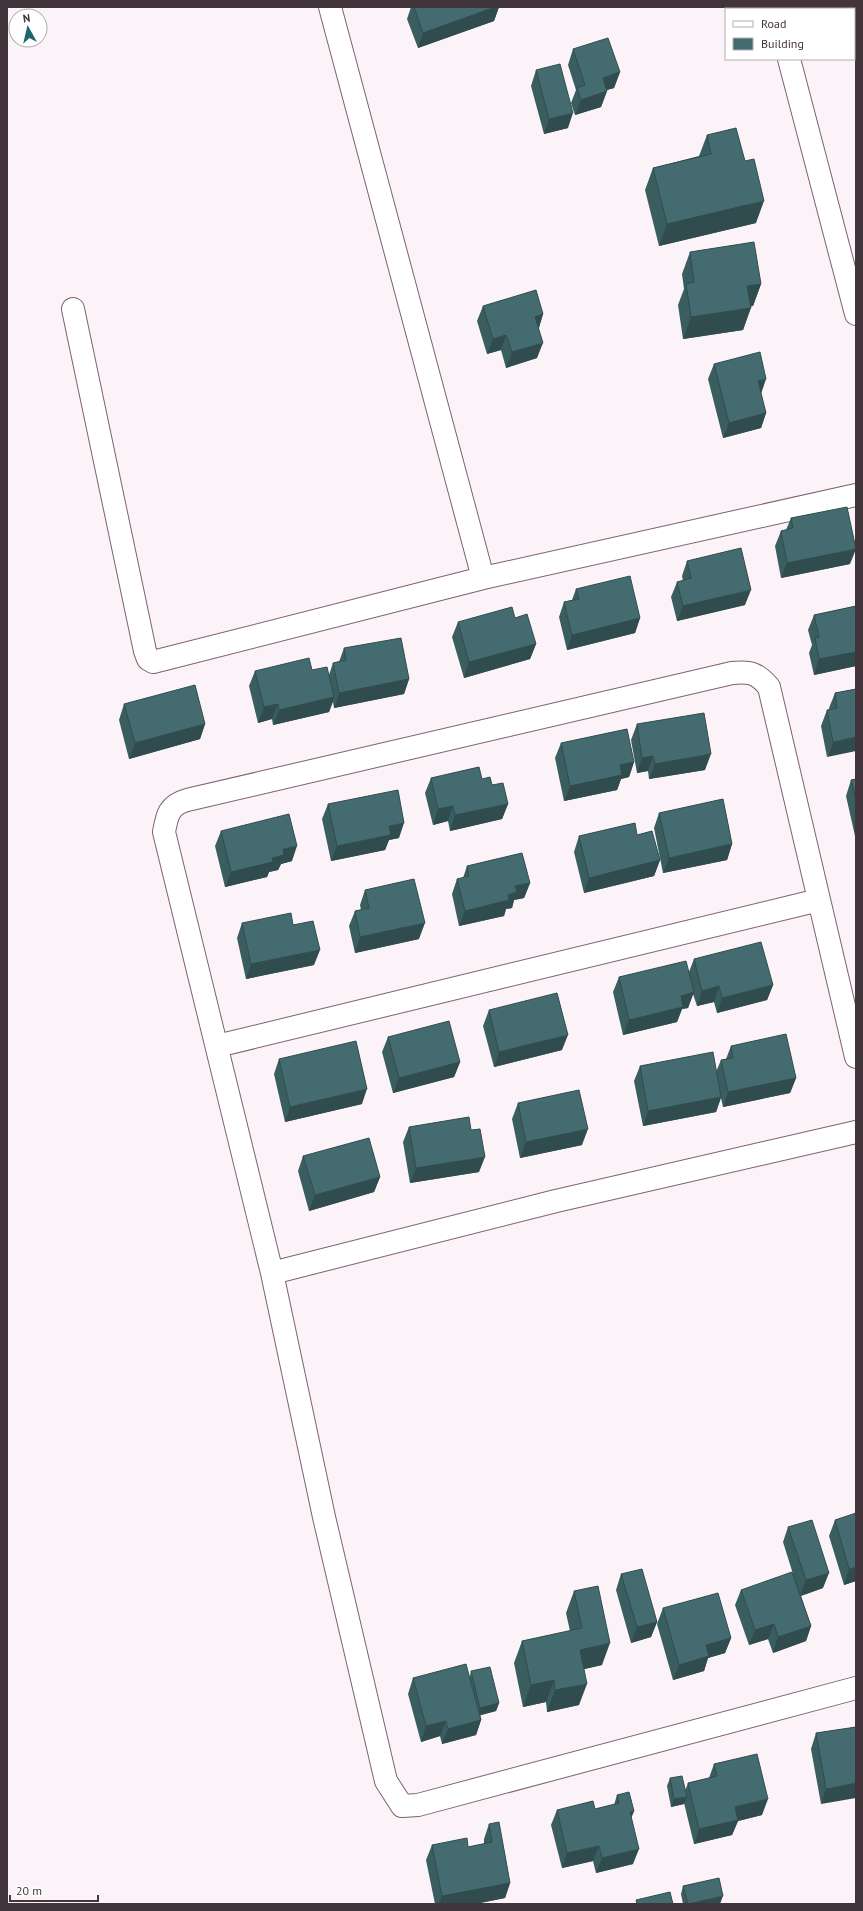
<svg xmlns="http://www.w3.org/2000/svg" width="863" height="1911" font-family="'PT Sans',sans-serif">
<rect width="100%" height="100%" fill="#fbf3f7"/>
<g fill="none" stroke-linecap="round" stroke-linejoin="round">
<defs>
<path id="minor" d="M330,7L483,578
M776,7V9
M789,59L856,314
M73,309L145,651L148,659L153,662L483,578L856,495
M217,1046L819,900
M856,1057L769,687C757,673 750,671 732,673L187,800C169,805 167,815 164,832L272,1273L324,1517L386,1781L402,1806L418,1805L856,1688
M272,1273L556,1201L856,1132"/>
</defs>
<!-- minor casing -->
<use href="#minor" stroke="#7f6170" stroke-width="24"/>
<!-- minor -->
<use href="#minor" stroke="#fff" stroke-width="22"/>
</g>
<!-- wall -->
<path fill="#3a5d60" d="M411,7H499L494,21L418,48L407,19Z
M573,49L620,72L614,88L606,90L607,91L601,107L575,115L571,103L576,90L568,65Z
M536,70L568,128L544,134L531,86Z
M707,135L756,223L659,246L645,190L653,168L699,156Z
M690,252L761,284L753,306H751L743,330L683,339L678,305L684,289L682,274Z
M483,306L543,314L539,328L537,358L506,368L501,350L487,354L477,321Z
M714,364L761,394L766,413L761,428L723,438L708,379Z
M791,518L850,564L781,578L775,546L781,531L786,530Z
M687,561L745,605L677,621L671,597L677,582L683,581L682,576Z
M576,589L640,618L635,633L567,650L559,617L564,602L572,600Z
M856,606V666L814,675L809,653L812,645L808,630L814,615Z
M515,618L536,644L530,659L464,678L452,637L458,622Z
M344,648L409,679L404,694L334,708L333,702L329,712L273,725L272,719L258,723L249,686L255,671L312,670L329,675L333,663L339,662Z
M856,689L827,757L821,726L827,710H830L829,708L835,693Z
M124,704L205,724L200,739L129,759L119,720Z
M637,724L705,770L649,779L648,771L637,773L631,740Z
M561,743L634,762L629,777L621,779L617,790L564,801L555,758Z
M431,778L482,779L492,785L508,804L502,819L450,831L448,821L433,825L425,793Z
M856,779V836H855L846,796L851,780Z
M328,804L399,838L389,840L385,850L331,861L322,819Z
M659,813L732,844L727,860L663,873L654,828Z
M221,831L292,861L281,864L278,870L269,872L267,877L225,887L215,846Z
M637,835L660,860L654,876L584,893L574,852L579,836Z
M467,866L530,883L524,898L514,900L512,908L506,909L504,916L459,926L452,894L457,879L463,878Z
M365,890L419,939L355,953L349,926L355,911L361,910L360,905Z
M242,923L293,925L314,965L246,979L237,938Z
M694,959L773,985L767,1000L717,1013L714,1002L697,1006L693,994L688,1008L682,1009L677,1022L623,1035L613,992L619,977L689,972Z
M489,1010L562,1050L494,1067L483,1026Z
M388,1037L460,1062L454,1077L393,1093L382,1052Z
M731,1046L796,1078L790,1093L723,1107L721,1098L716,1112L643,1126L634,1081L640,1066L716,1072L721,1060L726,1059Z
M279,1059L362,1104L285,1122L274,1074Z
M518,1103L582,1145L520,1158L512,1119Z
M409,1127L479,1172L410,1183L403,1142Z
M303,1156L380,1177L374,1192L309,1211L298,1171Z
M835,1520L856,1581L844,1585L829,1536Z
M788,1527L823,1588L801,1596L811,1626L806,1641L773,1653L768,1639L749,1645L735,1605L741,1590L793,1574L783,1542Z
M621,1574L657,1622L651,1637L631,1643L616,1590Z
M574,1591L602,1665L584,1669L579,1705L547,1712L546,1702L523,1707L514,1663L522,1641L570,1631L566,1613Z
M663,1608L731,1638L725,1653L708,1658L704,1671L673,1680L657,1624Z
M471,1671L499,1703L496,1711L480,1715L481,1720L476,1735L442,1744L440,1736L421,1742L408,1694L413,1678L470,1676Z
M856,1727L821,1804L811,1749L816,1733Z
M714,1764L762,1815L738,1821L732,1835L694,1844L684,1803V1804L671,1807L667,1786L670,1778L685,1791L688,1783L709,1778Z
M617,1795L634,1811L631,1818L633,1864L596,1873L593,1861L562,1868L551,1825L557,1810L595,1809L614,1805Z
M489,1824L510,1883L505,1898L475,1904H435L426,1860L432,1845L468,1847L484,1844V1839Z
M683,1886L720,1904H683L681,1894Z"/>
<!-- shaded-wall -->
<path fill="#304c4e" d="M495,7H499L494,21L418,48L423,33Z
M620,72L614,88L597,93L603,78Z
M607,91L601,107L575,115L581,100Z
M573,113L568,128L544,134L549,119Z
M764,201L756,223L659,246L667,224Z
M761,284L753,306L739,308L747,286Z
M751,308L743,330L683,339L691,317Z
M543,314L538,330L535,317Z
M506,335L501,350L487,354L493,339Z
M543,343L537,358L506,368L512,352Z
M766,379L761,394L758,381Z
M766,413L761,428L723,438L729,423Z
M856,549L850,564L781,578L787,563Z
M751,590L745,605L677,621L683,606Z
M640,618L635,633L567,650L572,635Z
M536,644L530,659L464,678L469,662Z
M856,652V666L814,675L819,659Z
M409,679L404,694L334,708L339,693Z
M334,697L329,712L273,725L279,710Z
M278,704L272,719L258,723L264,707Z
M205,724L200,739L129,759L135,743Z
M856,737V751L827,757L833,742Z
M711,754L705,770L649,779L655,764Z
M653,756L648,771L637,773L642,758Z
M634,762L629,777L621,779L617,790L564,801L570,786L620,765Z
M508,804L502,819L450,831L455,815Z
M453,806L448,821L433,825L438,809Z
M404,823L399,838L389,840L385,850L331,861L337,846L389,826Z
M732,844L727,860L663,873L669,858Z
M297,846L292,861L281,864L278,870L269,872L267,877L225,887L231,872L272,858L283,849Z
M660,860L654,876L584,893L589,878Z
M530,883L524,898L514,900L512,908L506,909L504,916L459,926L465,911L508,895L515,886Z
M425,923L419,939L355,953L360,937Z
M320,950L314,965L246,979L251,964Z
M773,985L767,1000L717,1013L722,998Z
M719,986L714,1002L697,1006L702,991Z
M694,992L688,1008L682,1009L677,1022L623,1035L629,1020L681,996Z
M568,1035L562,1050L494,1067L499,1052Z
M460,1062L454,1077L393,1093L399,1078Z
M796,1078L790,1093L723,1107L728,1092Z
M367,1089L362,1104L285,1122L290,1107Z
M721,1097L716,1112L643,1126L648,1111Z
M588,1129L582,1145L520,1158L526,1142Z
M485,1157L479,1172L410,1183L416,1168Z
M380,1177L374,1192L309,1211L315,1195Z
M856,1567V1581L844,1585L849,1569Z
M829,1573L823,1588L800,1596L806,1580Z
M657,1622L651,1637L631,1643L637,1627Z
M774,1624L768,1639L749,1645L755,1630Z
M811,1626L806,1641L773,1653L778,1637Z
M731,1638L725,1653L708,1658L704,1671L673,1680L679,1665L706,1645Z
M610,1643L602,1665L572,1672L580,1650Z
M554,1680L546,1702L523,1707L531,1685Z
M587,1684L579,1705L547,1712L555,1690Z
M499,1703L496,1711L478,1716L480,1708Z
M481,1720L476,1735L442,1744L448,1729Z
M446,1721L440,1736L421,1742L426,1726Z
M856,1783V1798L821,1804L826,1789Z
M687,1797L684,1804L671,1807L674,1799Z
M768,1799L762,1815L738,1821L732,1835L694,1844L699,1829L735,1807Z
M634,1811L628,1826L630,1812Z
M599,1846L593,1861L562,1868L567,1853Z
M639,1849L633,1864L596,1873L602,1858Z
M510,1883L505,1898L475,1904H439L442,1896Z
M723,1896L720,1904H688Z"/>
<!-- building -->
<path fill="#446c70" stroke="#304c4e" d="M414,7H495L423,33Z
M608,38L620,72L603,78L607,91L581,100L577,88L585,85L573,49Z
M560,64L573,113L549,119L536,70Z
M736,128L745,161L754,159L764,201L667,224L653,168L711,154L707,135Z
M754,242L761,284L747,286L751,308L691,317L686,284L694,282L690,252Z
M536,290L543,314L535,317L543,343L512,352L506,335L493,339L483,306Z
M760,352L766,379L758,381L766,413L729,423L714,364Z
M847,507L856,549L787,563L781,531L793,528L791,518Z
M741,548L751,590L683,606L677,582L691,578L687,561Z
M630,576L640,618L572,635L564,602L579,599L576,589Z
M856,606V652L819,659L815,638L819,637L814,615Z
M512,607L515,618L527,614L536,644L469,662L458,622Z
M401,638L409,679L339,693L333,663L346,660L344,648Z
M309,658L312,670L327,667L334,697L279,710L278,704L264,707L255,671Z
M195,685L205,724L135,743L124,704Z
M856,689V737L833,742L827,710L837,708L835,693Z
M704,713L711,754L655,764L653,756L642,758L637,724Z
M627,729L634,762L620,765L622,775L570,786L561,743Z
M479,767L482,779L490,777L492,785L503,783L508,804L455,815L453,806L438,809L431,778Z
M856,779V800L851,780Z
M398,790L404,823L389,826L391,835L337,846L328,804Z
M723,799L732,844L669,858L659,813Z
M289,814L297,846L283,849L284,855L272,858L273,862L231,872L221,831Z
M635,823L637,835L652,831L660,860L589,878L579,836Z
M522,853L530,883L515,886L517,892L508,895L509,900L465,911L457,879L469,876L467,866Z
M414,879L425,923L360,937L355,911L369,908L365,890Z
M291,913L293,925L313,921L320,950L251,964L242,923Z
M761,942L773,985L722,998L719,986L702,991L694,959Z
M686,961L694,992L681,996L683,1007L629,1020L619,977Z
M557,993L568,1035L499,1052L489,1010Z
M449,1021L460,1062L399,1078L388,1037Z
M786,1034L796,1078L728,1092L721,1060L733,1058L731,1046Z
M356,1041L367,1089L290,1107L279,1059Z
M713,1052L721,1097L648,1111L640,1066Z
M579,1090L588,1129L526,1142L518,1103Z
M469,1117L471,1130L480,1129L485,1157L416,1168L409,1127Z
M369,1138L380,1177L315,1195L303,1156Z
M856,1513V1567L849,1569L835,1520Z
M812,1520L829,1573L806,1580L788,1527Z
M642,1569L657,1622L637,1627L621,1574Z
M792,1572L811,1626L778,1637L774,1624L755,1630L741,1590Z
M598,1586L610,1643L580,1650L587,1684L555,1690L554,1680L531,1685L522,1641L582,1628L574,1591Z
M718,1593L731,1638L706,1645L709,1656L679,1665L663,1608Z
M466,1664L481,1720L448,1729L446,1721L426,1726L413,1678Z
M490,1667L499,1703L480,1708L471,1671Z
M856,1727V1783L826,1789L816,1733Z
M757,1754L768,1799L735,1807L738,1820L699,1829L688,1783L717,1776L714,1764Z
M682,1776L687,1797L674,1799L670,1778Z
M629,1792L634,1811L630,1812L639,1849L602,1858L599,1846L567,1853L557,1810L593,1801L595,1809L619,1803L617,1795Z
M499,1822L510,1883L442,1896L432,1845L467,1838L468,1847L492,1842L489,1824Z
M719,1878L723,1896L688,1904L683,1886Z
M670,1892L673,1904H637L636,1900Z"/>
<!-- border -->
<rect width="863" height="1911" fill="none" stroke="#42343b" stroke-width="16"/>
<!-- legend -->
<rect x="725" y="8" width="130" height="52" fill="#ffffff" stroke="#b3aeb1"/>
<rect x="733" y="21" width="20" height="6" fill="#ffffff" stroke="#b3aeb1"/>
<text x="761" y="28" font-size="12" fill="#42343b">Road</text>
<rect x="733" y="38" width="20" height="12" fill="#446c70" stroke="#b3aeb1"/>
<text x="761" y="48" font-size="12" fill="#42343b">Building</text>
<!-- north arrow -->
<g transform="translate(28 28) rotate(352)"><circle r="19" fill="#ffffff" stroke="#b3aeb1"/>
<path d="M0-3L7 15L0 10L-7 15Z" fill="#1b686e"/>
<text y="-6" font-size="11" font-weight="bold" text-anchor="middle" fill="#42343b">N</text>
</g>
<!-- scale -->
<path d="M10 1895v6h88v-6" fill="none" stroke="#42343b" stroke-width="2"/>
<text x="16" y="1895" font-size="12" fill="#42343b" stroke="#ffffff" stroke-width="3" paint-order="stroke">20 m</text>
</svg>
